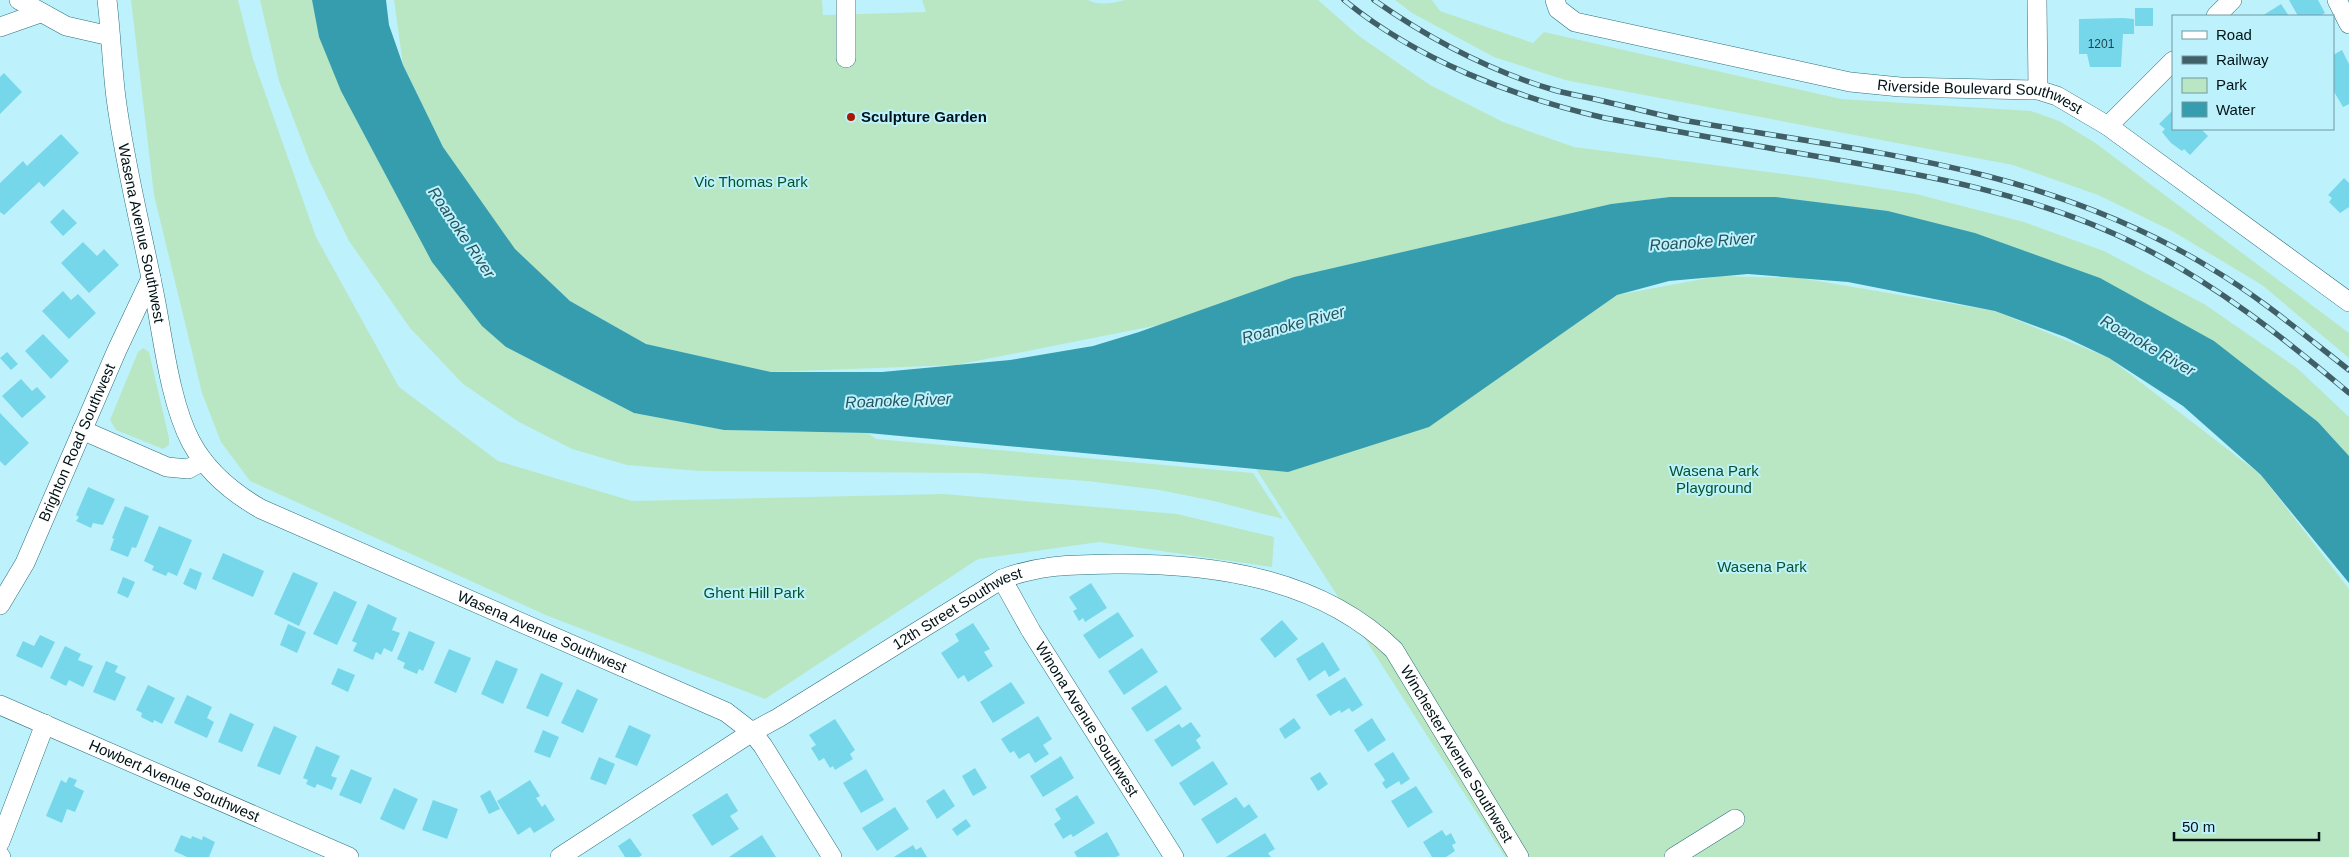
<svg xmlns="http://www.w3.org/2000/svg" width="2349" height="857" font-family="Arial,sans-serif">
<rect width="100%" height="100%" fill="#bdf2fd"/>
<!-- green -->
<path fill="#b9e7c4" d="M131,0H238L253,59L316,237L399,387L498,461L632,501L944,494L1177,514L1274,537L1272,567L1099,542L978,559L765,699L548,616L250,481L221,442L202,393L154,195Z
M260,0H312L319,37L506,347L634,413L724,430L868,433L876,439L1253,473L1283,519L1214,501L1159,490L1087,481L976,473L700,471L627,465L572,449L519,422L463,384L410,328L349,241L310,162L279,81Z
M394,0H822L823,15L926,12L922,0H1088C1099,6 1113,3 1125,0H1318L1359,36L1430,85L1503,122L1574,147L1814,178L1916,194L2024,222L2104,251L2204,304L2297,368L2349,417V456L2318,422L1975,233L1888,211L1776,197H1670L1611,204L1294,277L1169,323L956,365L771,372L646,344L570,301L515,250L443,147L403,65Z
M1395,0H1432L1440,11L1533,43L1544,32L1841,99L2031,111L2059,121L2094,142L2349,333V358L2262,285L2172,231L2098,195L2013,165L1565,80L1494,57L1412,13Z
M1719,276L1800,278L1995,311L2109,358L2261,475L2349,589V857H1505L1256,469L1370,446L1617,295Z
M143,348L149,352L169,438V445L163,449L116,430L110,420L138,352Z"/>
<!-- water -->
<path fill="#369daf" d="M312,0H386L389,25L403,65L443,147L515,249L570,301L646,344L771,372H882L1010,360L1093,346L1139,332L1294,277L1611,204L1670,197H1776L1888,211L1975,233L2100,278L2214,341L2318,422L2349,456V583L2261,475L2183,406L2109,358L2065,337L1995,311L1848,282L1748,274L1669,281L1617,295L1429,427L1288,472L868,433L724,430L634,413L506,347L482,326L432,262L341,91L319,37Z"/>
<!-- building -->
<path fill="#76d7ea" d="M2289,0H2318L2325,13L2319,16H2298Z
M2281,4L2289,16H2262Z
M2135,8H2153V26H2135Z
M2123,18L2134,19V34H2123L2121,67H2090L2087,54H2079V19Z
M2342,50L2349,64V104L2343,107L2333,90V55Z
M4,73L22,92L0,114V77Z
M2173,110V129H2201L2208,136L2190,155L2184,149L2182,151L2171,143L2162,132L2165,129L2159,124Z
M61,134L79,153L44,187L39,182L4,215L0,212V183L23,161L27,166Z
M2344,178L2349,183V207L2340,213L2329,202L2332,198L2328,195Z
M63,209L77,223L63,236L50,222Z
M83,242L97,256L104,249L119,265L89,293L61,263Z
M63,291L71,300L78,294L96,313L69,339L42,311Z
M43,334L69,361L51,379L25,351Z
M7,352L18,364L11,370L0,358Z
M21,379L32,391L37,387L46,397L22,418L2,396Z
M0,413L29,443L5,466L0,461Z
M88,487L115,499L103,525L93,523L91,528L76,521L79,517L76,515Z
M125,506L149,516L136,548L132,547L128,557L110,550L114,539L112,538Z
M159,526L192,540L177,576L168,572L166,576L152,570L154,566L144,561Z
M223,553L264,571L253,597L212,579Z
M190,568L202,573L196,590L183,584Z
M293,572L318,583L299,626L274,614Z
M123,577L135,582L128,598L117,593Z
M1091,583L1107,608L1085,622L1083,618L1079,621L1073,611L1077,609L1069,597Z
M334,591L357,602L337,645L313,634Z
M368,604L397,618L392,630L400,633L392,652L384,648L381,655L376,652L373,660L353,651L357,643L352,641Z
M1118,612L1134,636L1099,659L1083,635Z
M1282,620L1298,639L1275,658L1260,639Z
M973,623L990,649L984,652L993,666L968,682L964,675L958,679L941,653L959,641L955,634Z
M288,624L306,632L297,653L280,645Z
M409,631L435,642L423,671L419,669L417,674L403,668L405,663L397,659Z
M40,635L55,642L42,668L16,656L23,641L34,646Z
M1323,642L1340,670L1329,677L1325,670L1309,681L1296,659Z
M65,646L81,654L78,660L93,666L83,687L69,680L66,686L50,678Z
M1142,648L1158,672L1124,695L1108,671Z
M449,649L471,658L456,693L434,683Z
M496,660L518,669L503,704L481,694Z
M106,661L118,666L115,672L126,677L115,701L93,692Z
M338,668L355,675L348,692L331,684Z
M541,673L563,683L548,717L526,708Z
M1345,677L1363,705L1352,712L1349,708L1341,713L1340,710L1330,716L1316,695Z
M1011,682L1025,703L993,723L980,702Z
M148,685L175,698L162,724L154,720L153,723L141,717L142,713L136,710Z
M1166,685L1182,709L1147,732L1131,708Z
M577,689L598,699L583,733L561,723Z
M187,695L212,707L207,718L214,722L207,738L174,723Z
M230,713L254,724L242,752L218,742Z
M1038,716L1052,739L1043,745L1049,754L1035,763L1029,753L1019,759L1014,751L1010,753L1001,739Z
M1294,718L1301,728L1285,739L1279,729Z
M1372,718L1386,740L1368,752L1354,730Z
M835,719L855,750L850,754L853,759L835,770L833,766L830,768L824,758L819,761L811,748L816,745L809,735Z
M1191,722L1201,736L1196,740L1201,748L1172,767L1154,740L1179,724L1182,728Z
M629,725L651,735L637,766L615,757Z
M274,726L297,736L280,775L257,766Z
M543,730L559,737L550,758L534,752Z
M316,746L340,756L331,776L337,778L332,790L317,784L315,788L306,784L308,780L303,778Z
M1393,752L1410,779L1401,785L1399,781L1386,789L1382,783L1385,780L1374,764Z
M1061,756L1074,778L1043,797L1030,776Z
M599,757L615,764L606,785L590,779Z
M1213,761L1228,784L1194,806L1179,783Z
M975,768L987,788L973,796L962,776Z
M351,769L372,778L361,804L339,795Z
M866,769L884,800L861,813L843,783Z
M1320,772L1328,784L1318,791L1310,778Z
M69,777L77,780L74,786L84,791L75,812L67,809L62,823L46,816L61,780L66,783Z
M530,780L540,796L536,798L542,807L545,804L555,820L534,833L530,827L518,835L497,801Z
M1416,786L1433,812L1408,828L1391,801Z
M394,788L418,799L404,830L380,819Z
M944,789L955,806L937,819L926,801Z
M490,790L500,809L489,814L480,796Z
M727,793L738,811L730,816L739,829L712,846L692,815Z
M1077,795L1095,823L1073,837L1071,834L1063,839L1054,824L1061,819L1055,809Z
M1236,797L1244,808L1249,804L1258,817L1217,844L1201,819Z
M433,800L458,809L447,839L422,830Z
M895,807L909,829L877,851L862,828Z
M966,819L971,826L957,836L952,829Z
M1442,830L1446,836L1451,833L1456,843L1452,845L1455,851L1446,857H1432L1423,842Z
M1107,832L1120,855L1116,857H1077L1074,852Z
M1265,833L1275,849L1268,853L1271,857H1226Z
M181,835L191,839L192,836L202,840L203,836L215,842L209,857H187L174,851Z
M762,835L776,857H729Z
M630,838L642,855L639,857H625L618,846Z
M913,845L916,850L921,847L927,857H894Z"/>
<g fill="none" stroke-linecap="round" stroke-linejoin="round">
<defs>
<g id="street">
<path d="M19,0L66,26L110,36"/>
<path id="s1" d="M107,0C111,33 112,66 116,98C125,167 143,235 156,303C164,346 171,404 191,442C207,472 233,493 261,509L726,712L752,732L763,746L832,857"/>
<path d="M846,0V58"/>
<path id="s2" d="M1555,0L1558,9L1575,22L1850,82L1900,87L2038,90L2057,96L2108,126L2349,302"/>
<path d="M2037,0L2038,90"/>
<path d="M2337,0L2349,24"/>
<path d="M2216,16L2232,0"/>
<path d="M0,27L40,13"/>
<path d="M2108,126L2173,61"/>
<path d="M82,430L167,467L188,469L203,461"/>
<path id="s3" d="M1002,579L1031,631L1174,857"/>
<path id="s4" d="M0,605L25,563L117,350L151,278"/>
<path id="s5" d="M0,705L349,857"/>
<path d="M0,842L45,724"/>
<path d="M0,856L1,857"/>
<path id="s6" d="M560,857L752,732L778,718L1002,579C1042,564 1072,565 1114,564C1213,563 1320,578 1394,650L1519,857"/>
<path d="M1674,857L1735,819"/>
</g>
</defs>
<!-- street casing -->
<use href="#street" stroke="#2c6f7c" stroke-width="20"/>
<!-- street -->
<use href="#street" stroke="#fff" stroke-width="19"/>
<defs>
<path id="rail" d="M1344,0C1417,60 1513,97 1605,118C1673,131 1741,143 1809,155C1921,174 2038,194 2140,246C2217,285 2284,338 2349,393
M1374,0C1428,38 1490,71 1554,90C1572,95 1592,98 1611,103C1638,109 1666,117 1694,122C1791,139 1890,151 1987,176C2064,196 2144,227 2212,269C2261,298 2304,335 2349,370"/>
</defs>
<!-- rail casing -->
<use href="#rail" stroke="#415f66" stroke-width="5.5"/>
<!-- rail -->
<use href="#rail" stroke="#bdf2fd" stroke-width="4" stroke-dasharray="11" stroke-linecap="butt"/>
</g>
<!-- markers -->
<circle fill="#a81800" stroke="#bdf2fd" stroke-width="2" cx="851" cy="117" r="5"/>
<g text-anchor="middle" stroke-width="4" stroke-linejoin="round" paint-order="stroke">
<!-- number labels -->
<g font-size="12" fill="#1e434b">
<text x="2101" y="48">1201</text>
</g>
<!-- street labels -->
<g font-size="15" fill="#001216" stroke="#bdf2fd">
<text dy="5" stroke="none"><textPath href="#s2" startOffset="444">Riverside Boulevard Southwest</textPath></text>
<text dy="5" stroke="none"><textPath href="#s1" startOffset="236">Wasena Avenue Southwest</textPath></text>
<text dy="5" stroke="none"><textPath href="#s4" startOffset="180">Brighton Road Southwest</textPath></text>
<text dy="5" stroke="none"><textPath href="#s6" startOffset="469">12th Street Southwest</textPath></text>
<text dy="5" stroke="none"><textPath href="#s1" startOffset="856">Wasena Avenue Southwest</textPath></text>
<text dy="5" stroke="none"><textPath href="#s3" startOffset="164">Winona Avenue Southwest</textPath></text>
<text dy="5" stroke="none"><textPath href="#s6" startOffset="1058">Winchester Avenue Southwest</textPath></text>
<text dy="5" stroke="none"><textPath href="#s5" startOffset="190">Howbert Avenue Southwest</textPath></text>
</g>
<!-- poi labels -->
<g font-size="15" font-weight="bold" fill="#001216" stroke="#bdf2fd" text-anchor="start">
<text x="861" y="122">Sculpture Garden</text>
</g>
<!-- park labels -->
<g font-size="15" fill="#055428" stroke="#bdf2fd">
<text x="751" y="187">Vic Thomas Park</text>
<text x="1714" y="476">Wasena Park<tspan x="1714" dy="17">Playground</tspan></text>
<text x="1762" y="572">Wasena Park</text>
<text x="754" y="598">Ghent Hill Park</text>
</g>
<!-- water labels -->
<g font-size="16" font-style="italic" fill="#27535c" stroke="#bdf2fd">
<text transform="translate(462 232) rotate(56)" y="6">Roanoke River</text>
<text transform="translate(1702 241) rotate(-4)" y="6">Roanoke River</text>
<text transform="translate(1293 324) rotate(-15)" y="6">Roanoke River</text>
<text transform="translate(2148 345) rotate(30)" y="6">Roanoke River</text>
<text transform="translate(898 400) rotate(-2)" y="6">Roanoke River</text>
</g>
</g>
<!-- legend -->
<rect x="2172" y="15" width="162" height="115" fill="#bdf2fd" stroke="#7198a1"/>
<rect x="2182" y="31" width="25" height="8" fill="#ffffff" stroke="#7198a1"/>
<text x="2216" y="40" font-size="15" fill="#001216">Road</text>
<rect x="2182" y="56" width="25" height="8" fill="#415f66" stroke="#7198a1"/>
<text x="2216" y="65" font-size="15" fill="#001216">Railway</text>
<rect x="2182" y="78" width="25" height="15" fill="#b9e7c4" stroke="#7198a1"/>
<text x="2216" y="90" font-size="15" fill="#001216">Park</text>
<rect x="2182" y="102" width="25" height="15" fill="#369daf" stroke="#7198a1"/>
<text x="2216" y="115" font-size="15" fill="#001216">Water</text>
<!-- scale -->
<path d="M2174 832v8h145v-8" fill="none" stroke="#001216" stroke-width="2.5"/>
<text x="2182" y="832" font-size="15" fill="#001216" stroke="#bdf2fd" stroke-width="4" paint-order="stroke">50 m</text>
</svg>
